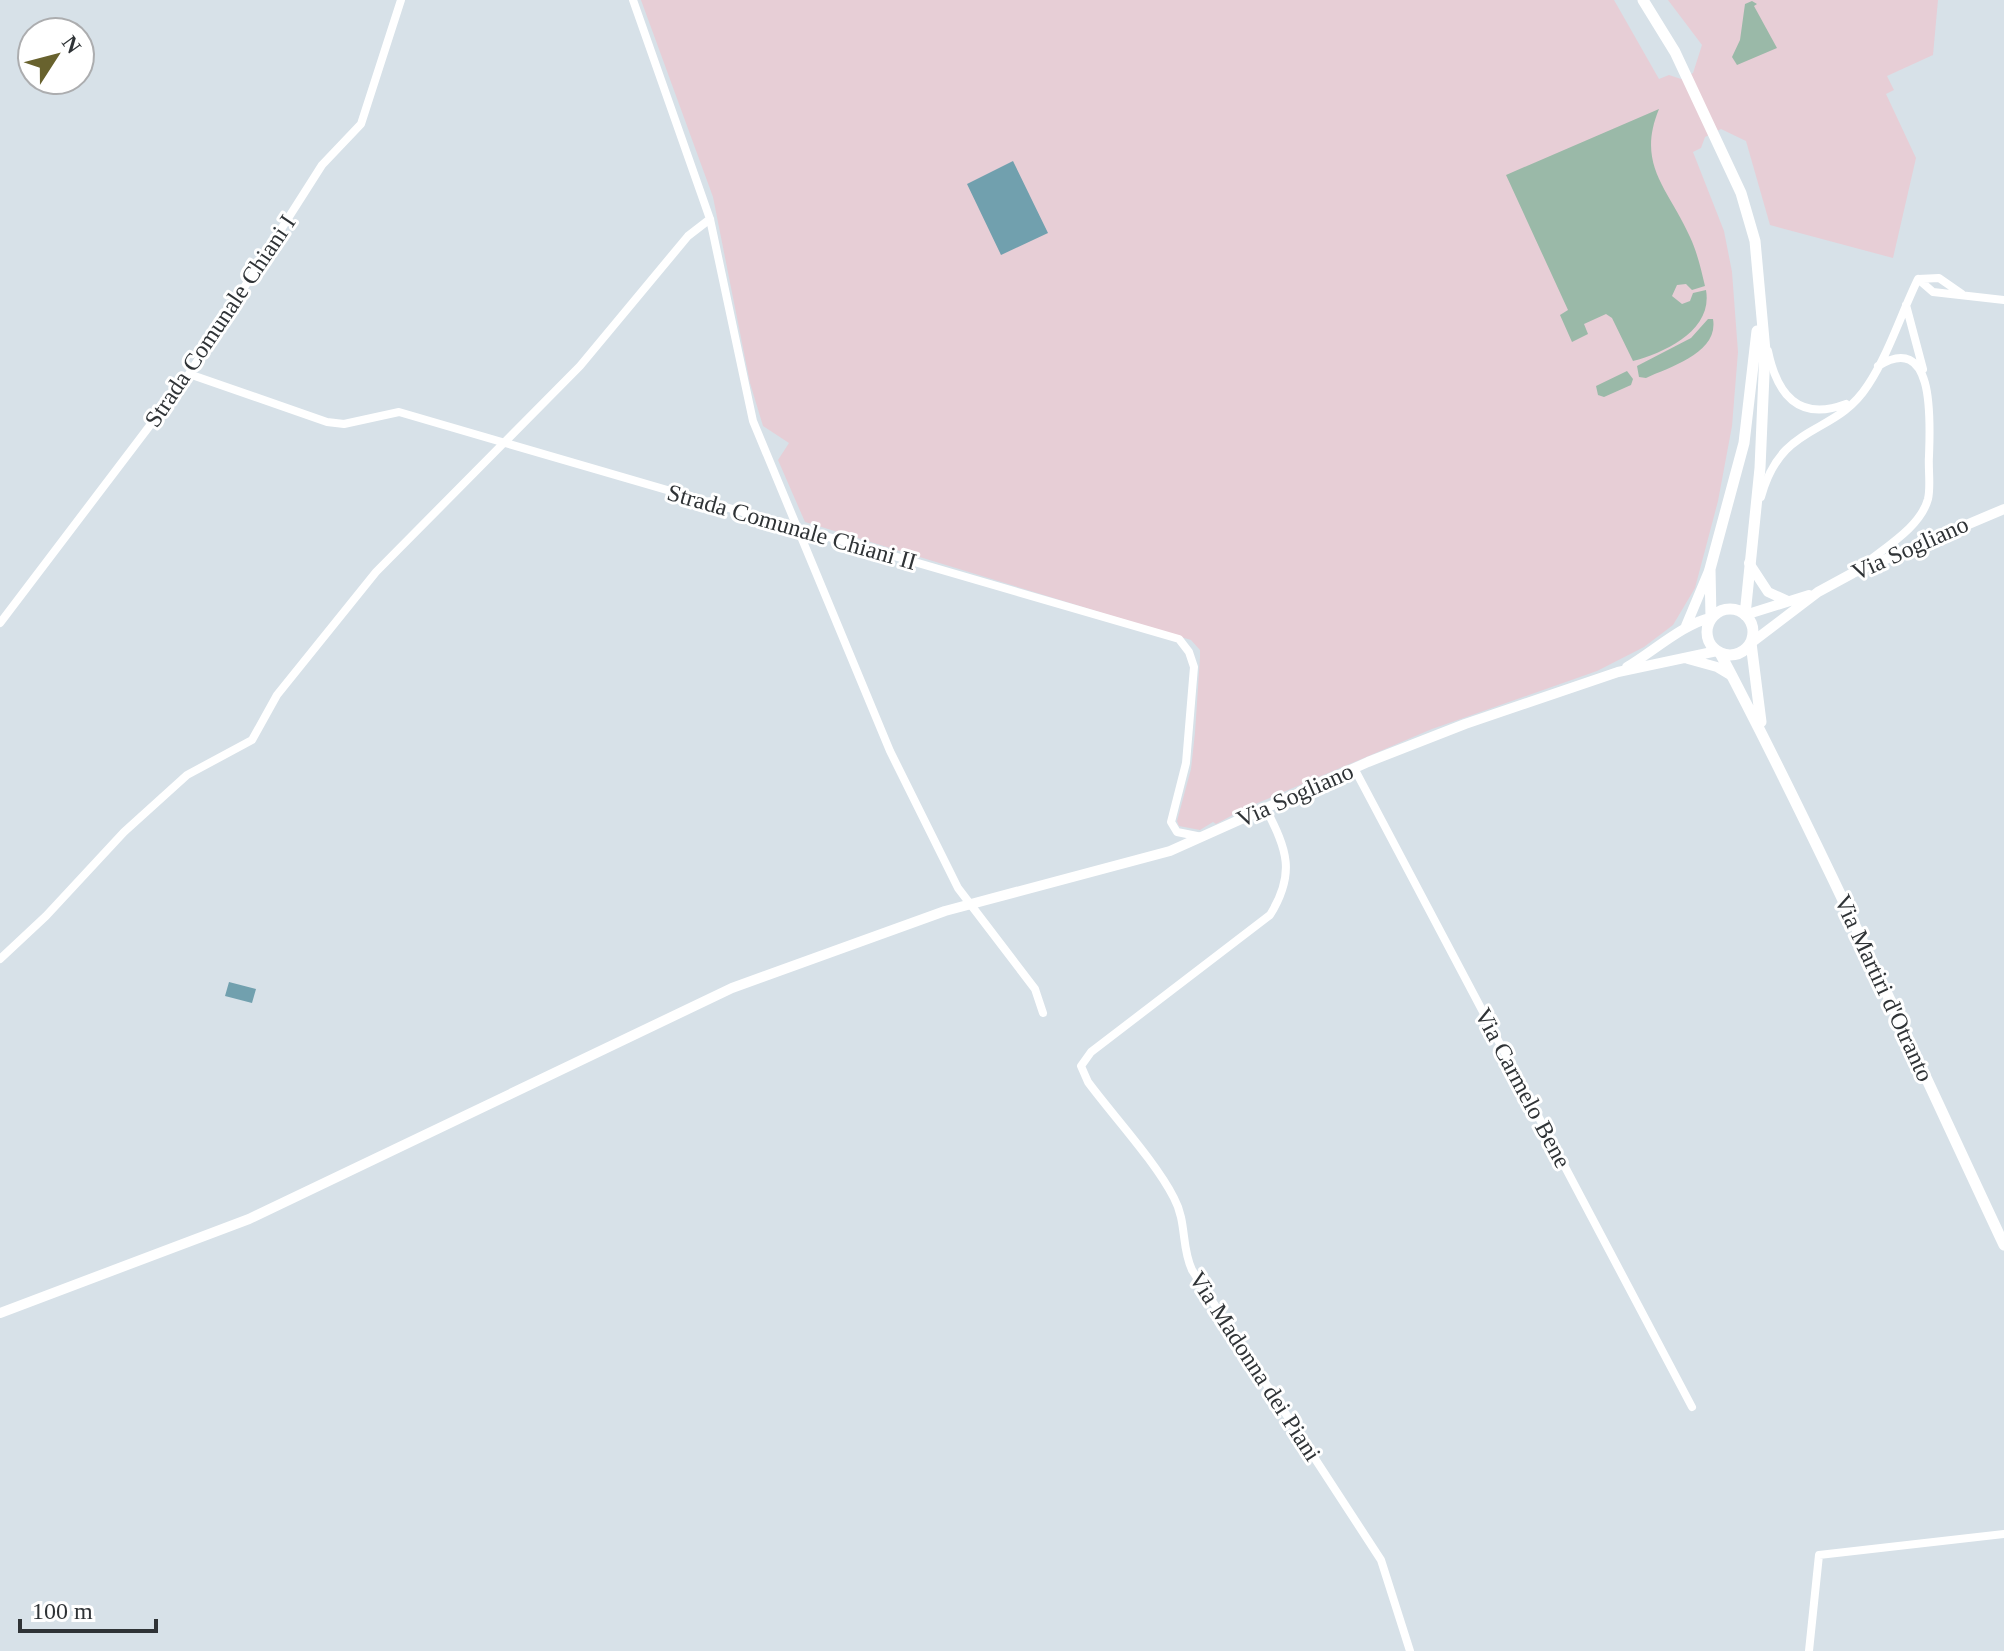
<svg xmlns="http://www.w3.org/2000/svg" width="2004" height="1651" font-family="Georgia,serif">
<rect width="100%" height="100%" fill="#d7e1e8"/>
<!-- industrial -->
<path fill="#e7ced6" d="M641,0H1614L1659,79L1669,75L1681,79L1693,73L1702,45L1668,0H1938L1933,55L1887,76L1894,90L1886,94L1916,158L1893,258L1770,225L1746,141L1721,129L1705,137L1701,148L1693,152L1724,231L1732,272L1738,352L1732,426L1718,501L1695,588L1673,625L1644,647L1597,671L1432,729L1246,808L1216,824L1213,822L1200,830L1179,826L1177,821L1191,769L1195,733L1200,657V650L1191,640L805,522L778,460L789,443L763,426L750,383L713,197Z"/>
<!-- green -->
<path fill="#9ab9a8" d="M1752,1L1757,4L1754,6L1777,48L1737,65L1732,57L1740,40L1745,4Z
M1659,109C1636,165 1668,188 1690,237C1697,252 1701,269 1705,286L1692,290L1686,284L1677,285L1672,296L1682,304L1690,301L1693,293L1706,290C1713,330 1666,352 1633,361L1612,318L1606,314L1584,324L1588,334L1572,342L1560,315L1568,310L1506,175Z
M1708,319H1713C1719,353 1670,367 1646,378L1639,377L1637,366L1691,338Z
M1627,371L1633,379L1631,385L1604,397L1598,395L1596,386Z"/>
<!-- water -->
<path fill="#71a0ae" d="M1013,161L1048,233L1001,255L967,184Z
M229,982L256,989L252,1003L225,996Z"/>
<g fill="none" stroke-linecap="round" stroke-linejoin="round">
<!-- minor -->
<path stroke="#fff" stroke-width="8" d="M633,0L710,219L753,421L890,751L958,888L1035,989L1043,1013
M1918,279L1933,292L2004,300
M1906,305L1923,369
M1768,351C1777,394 1798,422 1846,404
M189,374L327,422L344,424L399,412L1179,639L1189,652L1194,667L1186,763L1171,822L1177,832L1202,837
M1761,497C1782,420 1834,438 1868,385C1889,353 1901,314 1918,279L1939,278L1962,294
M1859,569C1880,550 1920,529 1928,499C1931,486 1928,469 1929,456C1930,424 1936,330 1878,366
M0,623L189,374L322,165L361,124L401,0
M1354,768L1692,1407
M1266,809C1287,850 1296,873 1270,915L1091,1052L1081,1066L1088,1082C1114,1117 1155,1161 1174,1198C1187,1222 1181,1247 1192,1270L1381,1560L1410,1651
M0,959L46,916L124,832L187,775L252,740L277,695L376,572L580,366L688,236L710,219
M1809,1651L1819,1555L2004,1534"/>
<!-- tertiary -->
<path stroke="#fff" stroke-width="10" d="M1749,563L1768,592L1788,601
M1745,615L1809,595
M1686,626L1709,571
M1751,643L1818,592L1853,573L2004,509
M1688,659L1717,667L1732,676
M1627,667C1651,653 1686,622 1711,618
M0,1313L249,1219L732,988L945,911L1170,851L1368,762L1465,724L1618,672L1717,651"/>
<!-- secondary -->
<path stroke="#fff" stroke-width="11" d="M1643,0L1675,52L1741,193L1755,241L1765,351L1760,468L1745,615
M1707 632a23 23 0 1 1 46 0a23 23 0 1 1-46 0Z
M1711,618L1710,569L1744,443L1757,331
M1751,643L1761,722
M1720,653C1822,847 1911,1047 2004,1245"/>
</g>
<g text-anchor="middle" stroke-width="6" stroke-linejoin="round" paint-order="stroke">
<!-- street labels -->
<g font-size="24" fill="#2f3336" stroke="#fff">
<text transform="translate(220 321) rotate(-56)" y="8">Strada Comunale Chiani I</text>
<text transform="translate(792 527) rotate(16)" y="8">Strada Comunale Chiani II</text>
<text transform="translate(1910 548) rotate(-24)" y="8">Via Sogliano</text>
<text transform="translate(1295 795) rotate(-24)" y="8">Via Sogliano</text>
<text transform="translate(1884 988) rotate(65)" y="8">Via Martiri d'Otranto</text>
<text transform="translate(1523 1088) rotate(62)" y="8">Via Carmelo Bene</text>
<text transform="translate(1255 1366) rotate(57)" y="8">Via Madonna dei Piani</text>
</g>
</g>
<!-- north arrow -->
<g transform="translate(56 56) rotate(54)"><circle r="38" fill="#ffffff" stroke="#acadaf" stroke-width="2"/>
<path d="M0-6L14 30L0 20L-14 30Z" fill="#68622e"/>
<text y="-12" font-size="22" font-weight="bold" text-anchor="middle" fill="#2f3336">N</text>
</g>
<!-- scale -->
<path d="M20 1619v12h136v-12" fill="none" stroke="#2f3336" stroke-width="4"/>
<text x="32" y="1619" font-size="24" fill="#2f3336" stroke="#ffffff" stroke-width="6" paint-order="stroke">100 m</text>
</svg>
